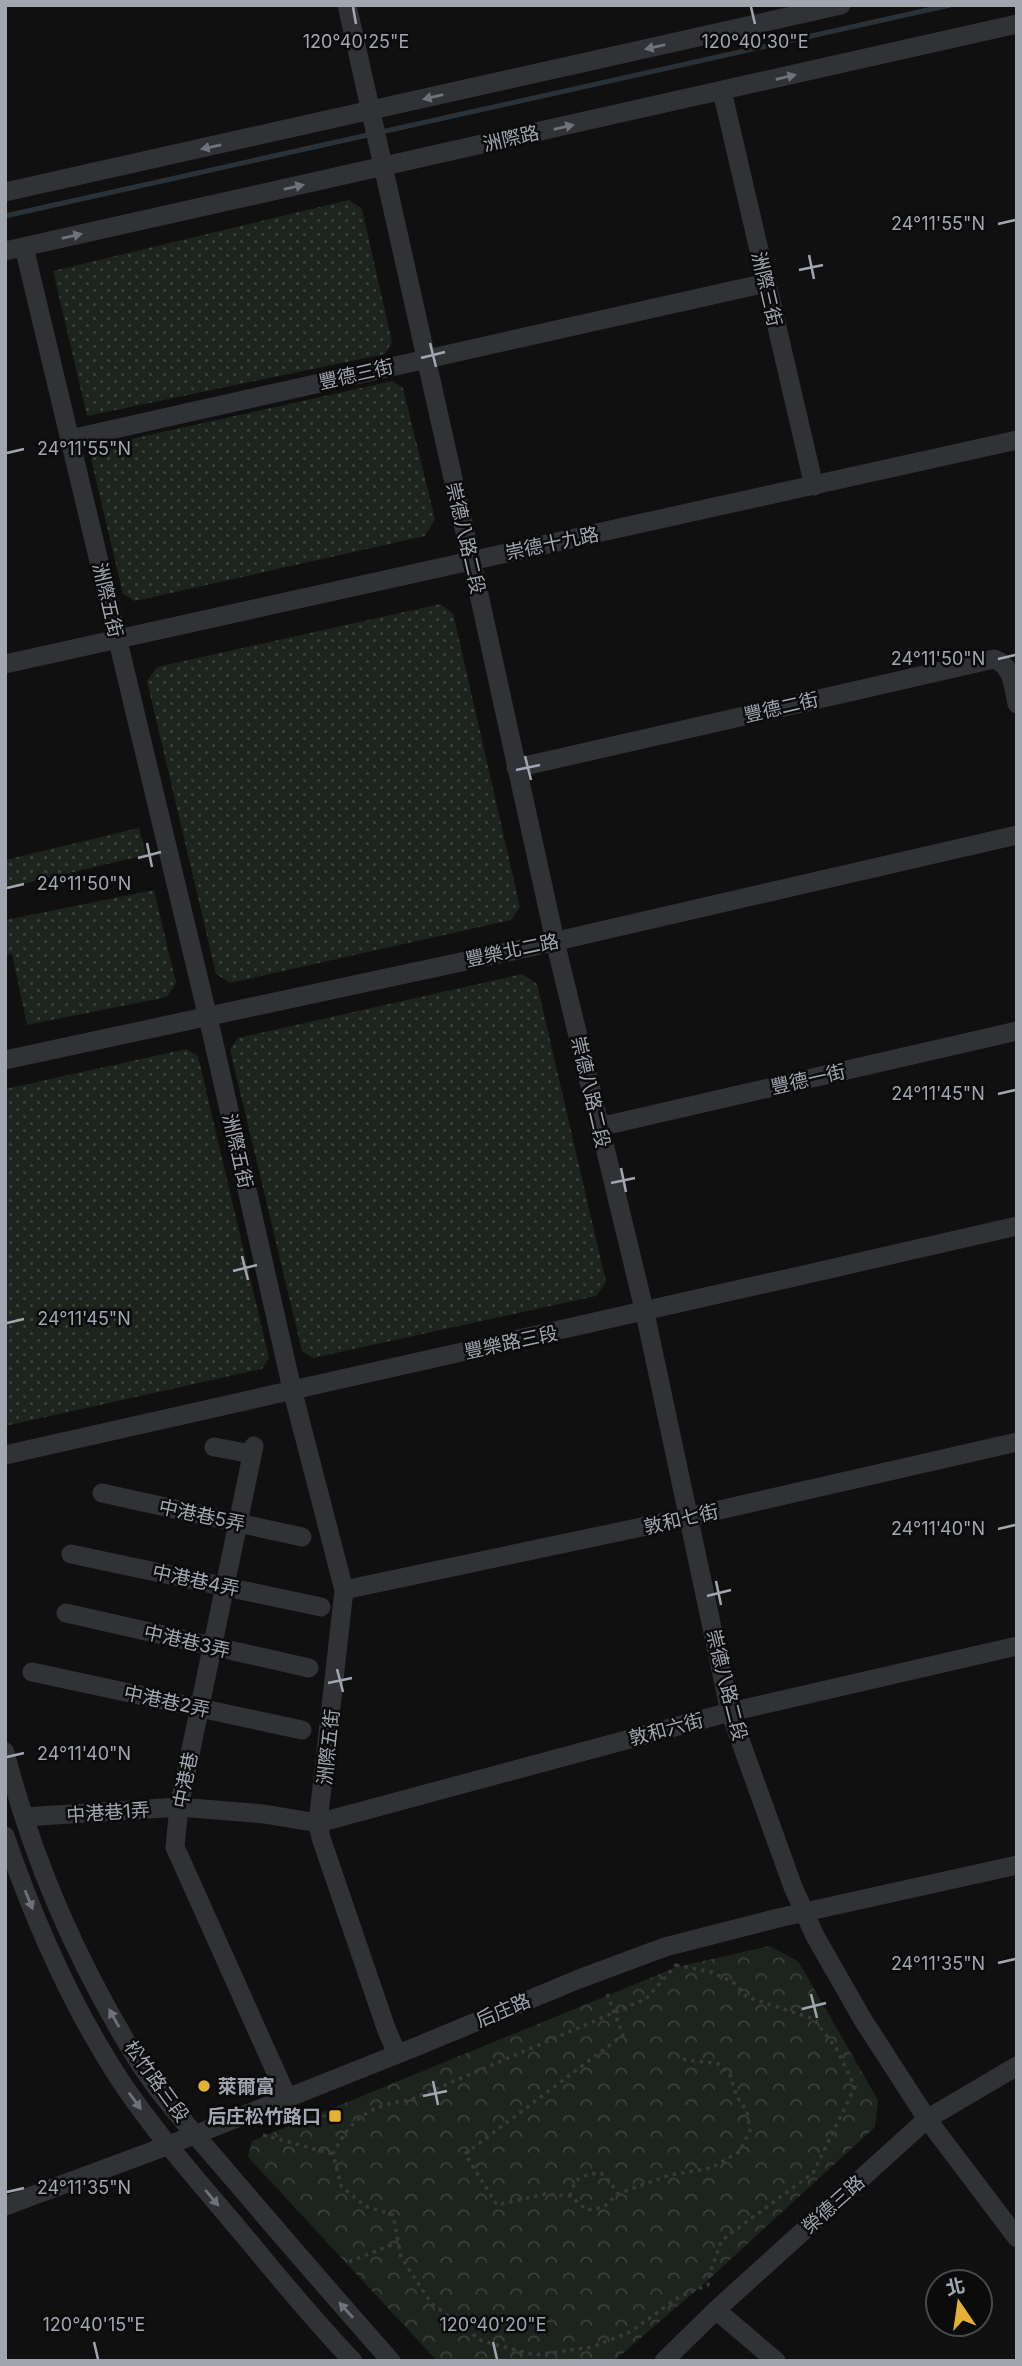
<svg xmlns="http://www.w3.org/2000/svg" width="1022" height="2366" font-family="Inter,'Noto Sans TC',sans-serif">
<defs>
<pattern id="grass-dots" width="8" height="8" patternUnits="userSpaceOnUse" patternTransform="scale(1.75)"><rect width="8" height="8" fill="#1d231d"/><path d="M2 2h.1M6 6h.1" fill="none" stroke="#3b403b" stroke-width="1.8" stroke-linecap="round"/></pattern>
<pattern id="park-crowns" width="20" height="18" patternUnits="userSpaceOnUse" patternTransform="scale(1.75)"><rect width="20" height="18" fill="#1d231d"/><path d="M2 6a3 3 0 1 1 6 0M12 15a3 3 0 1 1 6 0" fill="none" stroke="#3b403b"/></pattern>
</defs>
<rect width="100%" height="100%" fill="#101011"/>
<!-- grass -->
<path fill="url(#grass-dots)" d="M349,200L362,209L392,342L385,354L87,416L53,271Z
M392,381L403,388L435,519L425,536L135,601L123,594L91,459L104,445Z
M440,604L453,613L520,907L511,920L230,983L216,974L147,681L157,667Z
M139,828L146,855L5,888V860Z
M154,890L176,983L167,997L27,1025L12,954L5,955V920Z
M522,974L537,984L606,1282L596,1296L313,1358L302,1351L230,1050L238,1038Z
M186,1049L198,1056L269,1358L262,1369L5,1426V1089Z"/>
<!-- park -->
<path fill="url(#park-crowns)" d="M769,1946L798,1961L878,2100L875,2127L707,2281L614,2361H437L248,2157L252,2141L677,1967Z"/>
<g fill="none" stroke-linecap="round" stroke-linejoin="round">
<!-- stream -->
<path stroke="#2a3239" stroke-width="5" d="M5,216L950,5"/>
<!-- path -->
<path stroke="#37393d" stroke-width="3.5" stroke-dasharray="3.5 5" stroke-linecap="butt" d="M676,1965L711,1972L733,1982L747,1997L814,2019L836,2048L855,2087L813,2173L722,2240L710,2272L708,2285L679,2297L630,2332L592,2347L535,2355L482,2341L431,2303L401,2257L393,2215L365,2206L341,2186L333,2154C351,2118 370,2105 410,2100L646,1999Z
M607,1994L623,2035L465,2154L497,2205L545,2194L570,2196L587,2210L604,2207L617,2194L670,2175L711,2168L739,2152L750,2131L747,2111L737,2097L730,2075L719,2064L680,2059
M263,2135L333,2154
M570,2196C575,2176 582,2175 601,2173L611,2183L617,2194
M349,2262L398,2242"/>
<!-- minor -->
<path stroke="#313236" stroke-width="19" d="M347,5L478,590L555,941L645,1313L730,1712L793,1887L815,1936L863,2020L927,2119L1017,2238
M722,91L814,486
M5,192L841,5
M24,247L213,1039L292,1389L344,1590L318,1823L321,1838L386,2028L397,2054
M5,251L1017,24
M70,439L766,283
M5,664L1017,440
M516,768L994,659C1013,666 1013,686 1017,704
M5,1060L531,947L1017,835
M599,1127L1017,1031
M254,1446L179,1807L175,1847L287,2097
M214,1447L252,1454
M5,1455C342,1378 680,1304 1017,1226
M102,1493L302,1537
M71,1554L321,1607
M344,1590L689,1517L1017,1442
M66,1613L309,1668
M32,1672L302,1730
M5,1752C32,1858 76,1959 133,2053C159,2096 196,2135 228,2173C282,2236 336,2299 391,2361
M24,1817L179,1807L264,1814L318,1823L730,1712L1017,1646
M5,1836C34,1920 71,2005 120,2080C156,2134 200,2183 242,2233C278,2276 314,2321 353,2361
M5,2206L169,2145L418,2046L579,1979L665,1947L778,1918L1017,1865
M716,2310L776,2361
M664,2361L716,2310L927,2119L1017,2066"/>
</g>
<!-- one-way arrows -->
<defs><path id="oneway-solid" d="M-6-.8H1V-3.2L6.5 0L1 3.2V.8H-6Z" transform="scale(1.75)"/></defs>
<g fill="#6f727a">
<use href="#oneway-solid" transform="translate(655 47) rotate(167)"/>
<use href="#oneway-solid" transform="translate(786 77) rotate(-13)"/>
<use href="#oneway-solid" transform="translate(433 97) rotate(167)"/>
<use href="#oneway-solid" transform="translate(564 127) rotate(-13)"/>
<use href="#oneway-solid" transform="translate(211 147) rotate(168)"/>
<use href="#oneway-solid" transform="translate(294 187) rotate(-13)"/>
<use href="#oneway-solid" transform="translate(72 236) rotate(-13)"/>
<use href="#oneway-solid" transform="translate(29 1900) rotate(68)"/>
<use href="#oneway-solid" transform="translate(114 2018) rotate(-119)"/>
<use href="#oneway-solid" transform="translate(135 2101) rotate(54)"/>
<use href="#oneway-solid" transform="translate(212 2198) rotate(50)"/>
<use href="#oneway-solid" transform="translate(346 2310) rotate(-132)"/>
</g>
<!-- ticks -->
<path fill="none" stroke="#a2a6b1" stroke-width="2.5" d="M353,7L356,24M751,7L755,24M998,224L1015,220M809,255L814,279M799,270L823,265M430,343L436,367M421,358L445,352M7,453L24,449M998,659L1015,655M525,756L531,780M516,770L540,765M147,843L152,867M138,858L161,852M7,888L24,884M998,1094L1015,1090M621,1168L626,1192M611,1183L635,1178M242,1256L248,1280M233,1271L257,1265M7,1323L24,1319M998,1529L1015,1525M716,1581L721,1605M707,1596L731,1590M337,1669L343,1692M328,1683L352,1678M7,1757L24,1753M998,1963L1015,1959M811,1994L817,2018M802,2009L826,2003M433,2081L438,2105M423,2096L447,2091M7,2192L24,2188M94,2342L98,2359M493,2342L497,2359"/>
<!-- markers -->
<g fill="#e4b135" stroke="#0b0b0c" stroke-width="2.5">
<circle cx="204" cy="2086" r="7"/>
<rect x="328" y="2109" width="14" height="14" rx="3.5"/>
</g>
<g text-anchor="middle" stroke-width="5" stroke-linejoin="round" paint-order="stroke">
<!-- street labels -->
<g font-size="19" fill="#a2a6b1" stroke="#0b0b0c">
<text transform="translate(511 138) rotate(-13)" y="7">洲際路</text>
<text transform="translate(767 289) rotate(77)" y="7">洲際三街</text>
<text transform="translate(356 374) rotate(-13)" y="7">豐德三街</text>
<text transform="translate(466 538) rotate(77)" y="7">崇德八路二段</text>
<text transform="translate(552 543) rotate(-12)" y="7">崇德十九路</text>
<text transform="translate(108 600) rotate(77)" y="7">洲際五街</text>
<text transform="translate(781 707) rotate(-13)" y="7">豐德二街</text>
<text transform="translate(512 950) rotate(-12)" y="7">豐樂北二路</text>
<text transform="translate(808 1079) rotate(-13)" y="7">豐德一街</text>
<text transform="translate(591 1092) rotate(77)" y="7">崇德八路二段</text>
<text transform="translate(238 1151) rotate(77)" y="7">洲際五街</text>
<text transform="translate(511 1342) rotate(-12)" y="7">豐樂路三段</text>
<text transform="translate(202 1515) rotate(12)" y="7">中港巷5弄</text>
<text transform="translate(681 1519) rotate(-13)" y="7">敦和七街</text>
<text transform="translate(196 1580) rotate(12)" y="7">中港巷4弄</text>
<text transform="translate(187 1641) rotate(13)" y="7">中港巷3弄</text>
<text transform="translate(727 1685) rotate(76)" y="7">崇德八路二段</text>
<text transform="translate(167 1701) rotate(12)" y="7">中港巷2弄</text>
<text transform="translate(666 1729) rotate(-15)" y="7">敦和六街</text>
<text transform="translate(328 1747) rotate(-84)" y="7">洲際五街</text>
<text transform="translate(185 1780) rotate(-79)" y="7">中港巷</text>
<text transform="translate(108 1812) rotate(-4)" y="7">中港巷1弄</text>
<text transform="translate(503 2010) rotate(-23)" y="7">后庄路</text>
<text transform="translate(157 2081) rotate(54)" y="7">松竹路三段</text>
<text transform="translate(833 2204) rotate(-42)" y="7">榮德三路</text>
</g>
<!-- poi labels -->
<g font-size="19" font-weight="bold" fill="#a2a6b1" stroke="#0b0b0c" text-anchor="start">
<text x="218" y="2093">萊爾富</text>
<text x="321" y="2123" text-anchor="end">后庄松竹路口</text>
</g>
</g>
<g font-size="18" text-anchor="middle" fill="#a2a6b1" stroke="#0b0b0c" stroke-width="5" stroke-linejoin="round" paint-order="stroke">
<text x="356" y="48">120°40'25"E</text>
<text x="755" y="48">120°40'30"E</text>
<text x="938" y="230">24°11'55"N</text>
<text x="84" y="455">24°11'55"N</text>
<text x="938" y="665">24°11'50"N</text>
<text x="84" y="890">24°11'50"N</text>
<text x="938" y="1100">24°11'45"N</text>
<text x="84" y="1325">24°11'45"N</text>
<text x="938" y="1535">24°11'40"N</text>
<text x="84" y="1760">24°11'40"N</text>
<text x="938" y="1970">24°11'35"N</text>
<text x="84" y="2194">24°11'35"N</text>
<text x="94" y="2331">120°40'15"E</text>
<text x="493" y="2331">120°40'20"E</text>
</g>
<!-- border -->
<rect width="1022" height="2366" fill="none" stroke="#a2a6b1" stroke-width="14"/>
<!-- north arrow -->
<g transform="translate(959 2303) rotate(347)"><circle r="33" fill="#0b0b0c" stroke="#47494e" stroke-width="2"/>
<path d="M0-5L12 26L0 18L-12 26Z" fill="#e4b135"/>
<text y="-10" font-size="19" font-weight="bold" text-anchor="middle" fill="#a2a6b1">北</text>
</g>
</svg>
